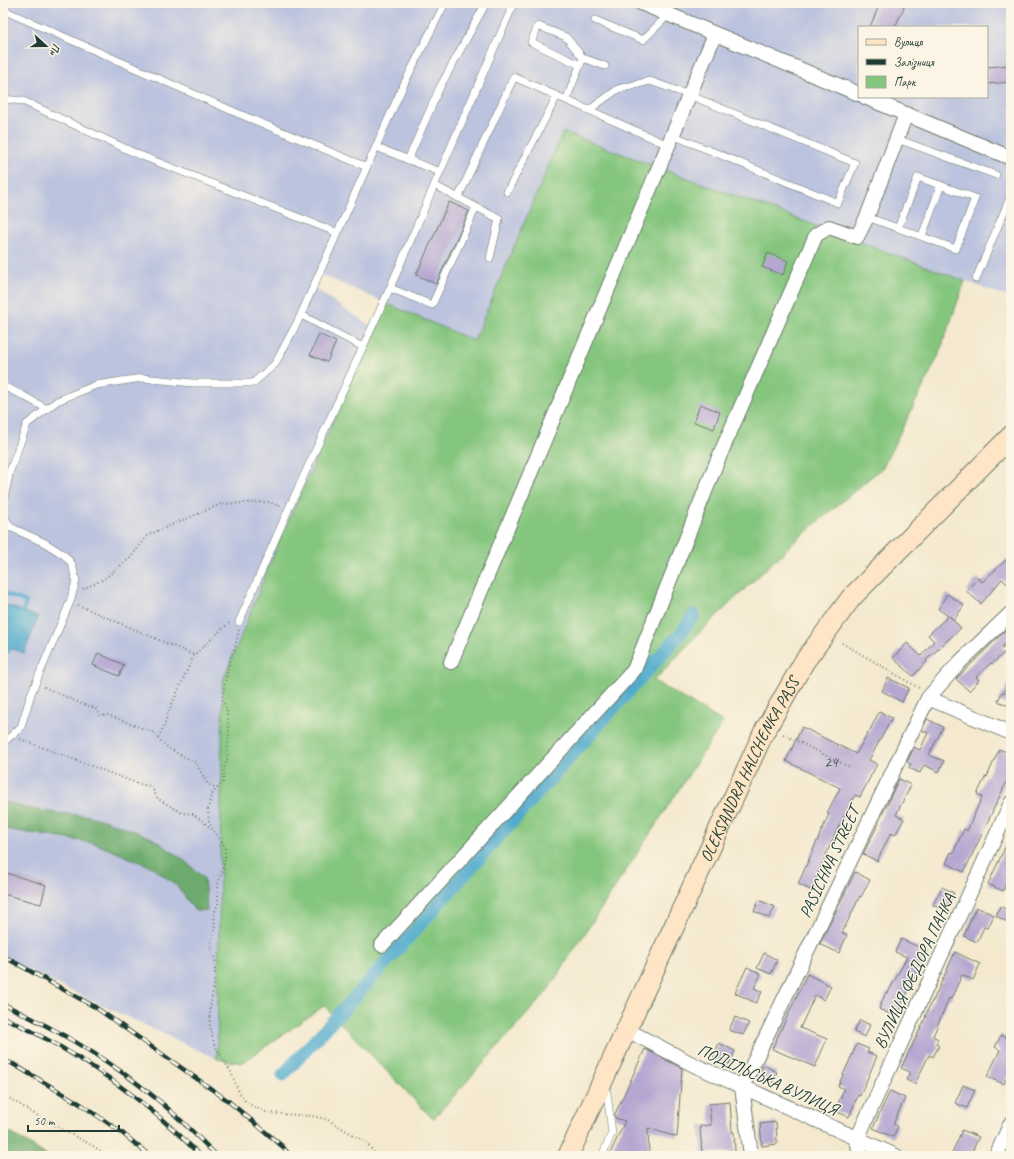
<svg xmlns="http://www.w3.org/2000/svg" width="1014" height="1159" font-family="Caveat,sans-serif">
<rect width="100%" height="100%" fill="#fcf5e5"/>
<filter id="ink" filterUnits="userSpaceOnUse"><feTurbulence type="fractalNoise" baseFrequency=".025" numOctaves="2"/><feDisplacementMap in="SourceGraphic" scale="8" xChannelSelector="R" yChannelSelector="G"/><feConvolveMatrix kernelMatrix="1 2 1 2 8 2 1 2 1" color-interpolation-filters="sRGB"/></filter>
<filter id="wash" filterUnits="userSpaceOnUse"><feTurbulence type="fractalNoise" baseFrequency=".012" numOctaves="4" result="noise"/><feDisplacementMap in="SourceGraphic" scale="16" xChannelSelector="R" yChannelSelector="G"/><feGaussianBlur stdDeviation="0.9" result="paint"/><feColorMatrix in="noise" values="0 0 0 0 0 0 0 0 0 0 0 0 0 0 0 0 0 1.4 0 .05"/><feComposite in="paint" operator="in"/></filter>
<g filter="url(#wash)">
<rect width="100%" height="100%" fill="#f4e9cf"/>
<!-- industrial -->
<path fill="#bcc3de" fill-rule="evenodd" d="M3,3H1011V298L563,132L474,341L319,274L314,288L375,329L277,546L223,681L217,1059L3,959ZM859,27H987V97H859Z"/>
<!-- green -->
<path fill="#85c67e" stroke="#528259" d="M563,132L965,281L938,357L883,467L794,542L699,633L654,681L723,722L546,993L433,1119L324,1006L242,1063L217,1059L223,681L277,546L375,329L388,304L474,341Z"/>
<!-- forest -->
<path fill="#6cab6d" stroke="#467450" d="M3,801L25,808L58,813L90,816L122,826L152,838L180,857L204,878L207,910L195,911L177,886L152,867L94,843L3,829Z
M3,1128L48,1156H3Z"/>
<!-- water -->
<path fill="#50aacd" stroke="#387480" d="M3,604L38,617L24,653L3,646Z"/>
<g fill="none" stroke-linecap="round" stroke-linejoin="round">
<!-- stream -->
<path stroke="#50aacd" stroke-width="3.5" d="M3,593L26,602L22,615
M3,650L8,652L11,645"/>
<!-- canal -->
<path stroke="#50aacd" stroke-width="13" d="M283,1075L383,966L682,632L694,615"/>
</g>
<g id="blocks">
<!-- building -->
<path fill="#b5a7d1" d="M880,3H906L895,27H870Z
M1011,65V82L987,84V67Z
M449,202L469,211L436,284L416,275Z
M768,253L788,261L783,275L762,267Z
M319,334L336,342L327,362L310,355Z
M700,404L720,412L714,429L694,422Z
M1007,559L1011,563V588L1002,579L981,604L966,591L978,578L982,582Z
M947,594L964,605L954,620L949,616L961,628L926,660L927,661L913,676L893,658L907,643L921,656L934,641L928,635L948,616L938,609Z
M1011,625V639L1002,647L1006,651L992,664L991,663L976,677L979,680L969,691L956,679Z
M98,653L124,665L119,676L93,665Z
M1011,675V707L998,701L1002,692L1004,693Z
M888,678L909,688L902,702L882,691Z
M879,712L892,718L869,760L877,764L860,797L855,795L834,836L811,890L798,884L829,814L827,813L840,788L786,761L802,727L856,754L868,732H869Z
M927,719L943,727L929,755L944,761L939,772L924,765L920,773L909,768L911,764L907,762L914,747L920,750L928,733L922,730Z
M999,749L1011,754V772L964,872L946,863L951,852L953,853L964,829L967,831L982,797L977,794L986,776L987,777Z
M899,779L911,785L896,815L904,819L895,835L891,833L877,861L863,854L879,823H878L889,801H888Z
M1011,835V873L1003,891L988,884Z
M3,872L46,885L41,904L3,894Z
M855,872L870,880L861,897L860,896L842,933L847,935L839,953L820,944Z
M942,887L954,893L945,911L933,905Z
M759,900L775,907L769,918L754,911Z
M1000,906L1011,912V924L996,916Z
M976,907L994,915L988,928L984,927L977,942L964,936Z
M901,939L927,951L915,978L901,1005L902,1006L897,1017L879,1009L886,992L888,993L907,957L895,952Z
M955,952L980,964L973,980L962,975L951,999L949,998L933,1036L938,1039L936,1044L939,1046L933,1057L929,1055L915,1084L906,1080L910,1072L901,1068L926,1017L925,1016L932,1001H933Z
M764,953L777,960L771,974L757,968Z
M747,967L761,974L754,988L762,992L756,1003L735,993Z
M807,974L831,986L824,1000L815,995L800,1028L827,1039L815,1067L772,1049Z
M735,1017L749,1023L743,1035L729,1030Z
M860,1020L870,1025L865,1037L854,1032Z
M1001,1035L1011,1040V1069L1004,1084L987,1077L1000,1050L995,1047Z
M719,1043L735,1051L729,1064L713,1057Z
M857,1044L869,1049L867,1052L877,1056L860,1096L858,1095L849,1117L835,1111L844,1089L838,1086Z
M645,1049L682,1068L677,1137L648,1128L649,1156H609L625,1121L615,1118V1114Z
M763,1065L777,1072L772,1084L758,1077Z
M963,1085L975,1090L967,1108L955,1103Z
M890,1091L905,1098L893,1124L898,1126L893,1137L873,1128Z
M730,1102L732,1132H734L735,1152L702,1153L700,1126L711,1125L709,1104Z
M776,1122L777,1144L762,1146L760,1124Z
M962,1130L979,1137L970,1156H951Z"/>
</g>
</g>
<g filter="url(#ink)">
<use href="#blocks" fill-opacity="0" stroke="#6a796a" stroke-width="1"/>
<g fill="none" stroke-linecap="round" stroke-linejoin="round">
<defs>
<path id="lane" d="M3,10L237,113L367,167
M595,20L643,40L669,14
M580,65L531,42L538,26L566,37L583,58
M3,99L23,101L137,154L338,233
M566,100L583,58L605,66
M589,110L618,89L650,81L689,95L855,163L838,203L672,135
M897,139L996,175
M376,147L440,172L514,3
M408,160L440,87L486,3
M434,185L499,219L490,258
M507,192L557,96
M458,198L514,77L668,145
M867,217L956,249L975,198L918,177L898,228
M922,236L941,185
M976,279L1011,195
M390,288L432,305L476,207
M301,315L363,347
M3,386L22,395L47,409
M3,502L10,471L27,424L57,401L96,385L142,378L193,383H253L275,364L298,321L403,86L445,3
M3,514L10,527L45,543L64,555L72,564L76,581L70,602L31,694L21,727L3,743
M239,622L289,508L390,288L440,172
M602,1156L612,1133L606,1085"/>
<path id="street" d="M641,3L859,94
M865,97L1011,158
M451,662L715,34
M928,698L1011,733
M382,945L634,670L716,464L816,235L829,227L857,237L867,217L906,114
M627,1030L692,1064L896,1156
M751,1156L742,1087L928,698L959,663L1011,613
M860,1156L857,1139L1011,803
M996,1156L1011,1123"/>
<g id="secondary">
<path id="s1" d="M568,1156L763,734L804,662L851,598L1011,436"/>
</g>
</defs>
<!-- lane casing -->
<use href="#lane" stroke="#6a796a" stroke-width="8"/>
<!-- street casing -->
<use href="#street" stroke="#6a796a" stroke-width="16"/>
<!-- secondary casing -->
<use href="#secondary" stroke="#6a796a" stroke-width="22"/>
<!-- path -->
<path stroke="#6a796a" stroke-width="2" stroke-dasharray="1 3" stroke-linecap="butt" d="M83,589L104,579L130,558L148,535L221,504L268,502L280,506
M78,605L194,655
M239,630L235,647L231,655L222,697L227,711L229,730L228,748L227,761L224,768L223,783L216,789L211,796L208,809L209,821L212,829L223,843L225,847V861L218,884V904L214,914L215,929L211,943V948L215,959V976L210,1009V1025L214,1044L232,1074L237,1088L245,1101L250,1105L268,1113L312,1116L326,1119L366,1142L377,1156
M842,643L919,688
M44,687L82,704L95,708L98,711L99,715H108L152,732L168,748L196,763C203,772 204,787 217,787
M783,734L851,768
M158,737L164,727L167,715L194,655L230,622
M20,739L139,784L151,786L158,799L182,813L193,814L211,828
M3,1094L44,1120L95,1147L107,1156"/>
<!-- lane -->
<use href="#lane" stroke="#fff" stroke-width="7"/>
<!-- street -->
<use href="#street" stroke="#fff" stroke-width="14"/>
<!-- secondary -->
<use href="#secondary" stroke="#fde5c5" stroke-width="20"/>
<defs>
<path id="rail" d="M3,956L95,1007L227,1100L282,1146L290,1156
M3,1004C56,1029 107,1058 153,1096C176,1114 196,1135 217,1156
M3,1017C78,1052 143,1097 201,1156
M3,1060L13,1064L82,1105L121,1132L150,1156"/>
</defs>
<!-- rail casing -->
<use href="#rail" stroke="#1f3d34" stroke-width="4.5"/>
<!-- rail -->
<use href="#rail" stroke="#fcf5e5" stroke-width="3" stroke-dasharray="9" stroke-linecap="butt"/>
</g>
</g>
<g text-anchor="middle" stroke-width="3" stroke-linejoin="round" paint-order="stroke">
<!-- number labels -->
<g font-size="15" fill="#44585b">
<text x="831" y="767">24</text>
</g>
<!-- street labels -->
<g font-size="17" fill="#1f3d34" stroke="#fcf5e5">
<text dy="6" stroke="none"><textPath href="#s1" startOffset="427">OLEKSANDRA HALCHENKA PASS</textPath></text>
<text transform="translate(829 862) rotate(-65)" y="6">PASICHNA STREET</text>
<text transform="translate(914 971) rotate(-65)" y="6">ВУЛИЦЯ ФЕДОРА ПАНКА</text>
<text transform="translate(768 1079) rotate(24)" y="6">ПОДІЛЬСЬКА ВУЛИЦЯ</text>
</g>
</g>
<!-- margin -->
<rect width="1014" height="1159" fill="none" stroke="#fcf5e5" stroke-width="16"/>
<!-- legend -->
<rect x="858" y="26" width="130" height="72" fill="#fcf5e5" stroke="#a4ab9e"/>
<rect x="866" y="39" width="20" height="6" fill="#fde5c5" stroke="#a4ab9e"/>
<text x="894" y="46" font-size="12" fill="#1f3d34">Вулиця</text>
<rect x="866" y="59" width="20" height="6" fill="#1f3d34" stroke="#a4ab9e"/>
<text x="894" y="66" font-size="12" fill="#1f3d34">Залізниця</text>
<rect x="866" y="76" width="20" height="12" fill="#85c67e" stroke="#a4ab9e"/>
<text x="894" y="86" font-size="12" fill="#1f3d34">Парк</text>
<!-- north arrow -->
<g transform="translate(46 46) rotate(111)" stroke="#fcf5e5" stroke-width="3" paint-order="stroke">
<path d="M0-3L7 15L0 10L-7 15Z" fill="#1f3d34"/>
<text y="-6" font-size="11" font-weight="bold" text-anchor="middle" fill="#1f3d34">Пн</text>
</g>
<!-- scale -->
<path d="M28 1125v6h91v-6" fill="none" stroke="#1f3d34" stroke-width="2"/>
<text x="34" y="1125" font-size="12" fill="#1f3d34" stroke="#fcf5e5" stroke-width="3" paint-order="stroke">50 m</text>
</svg>
